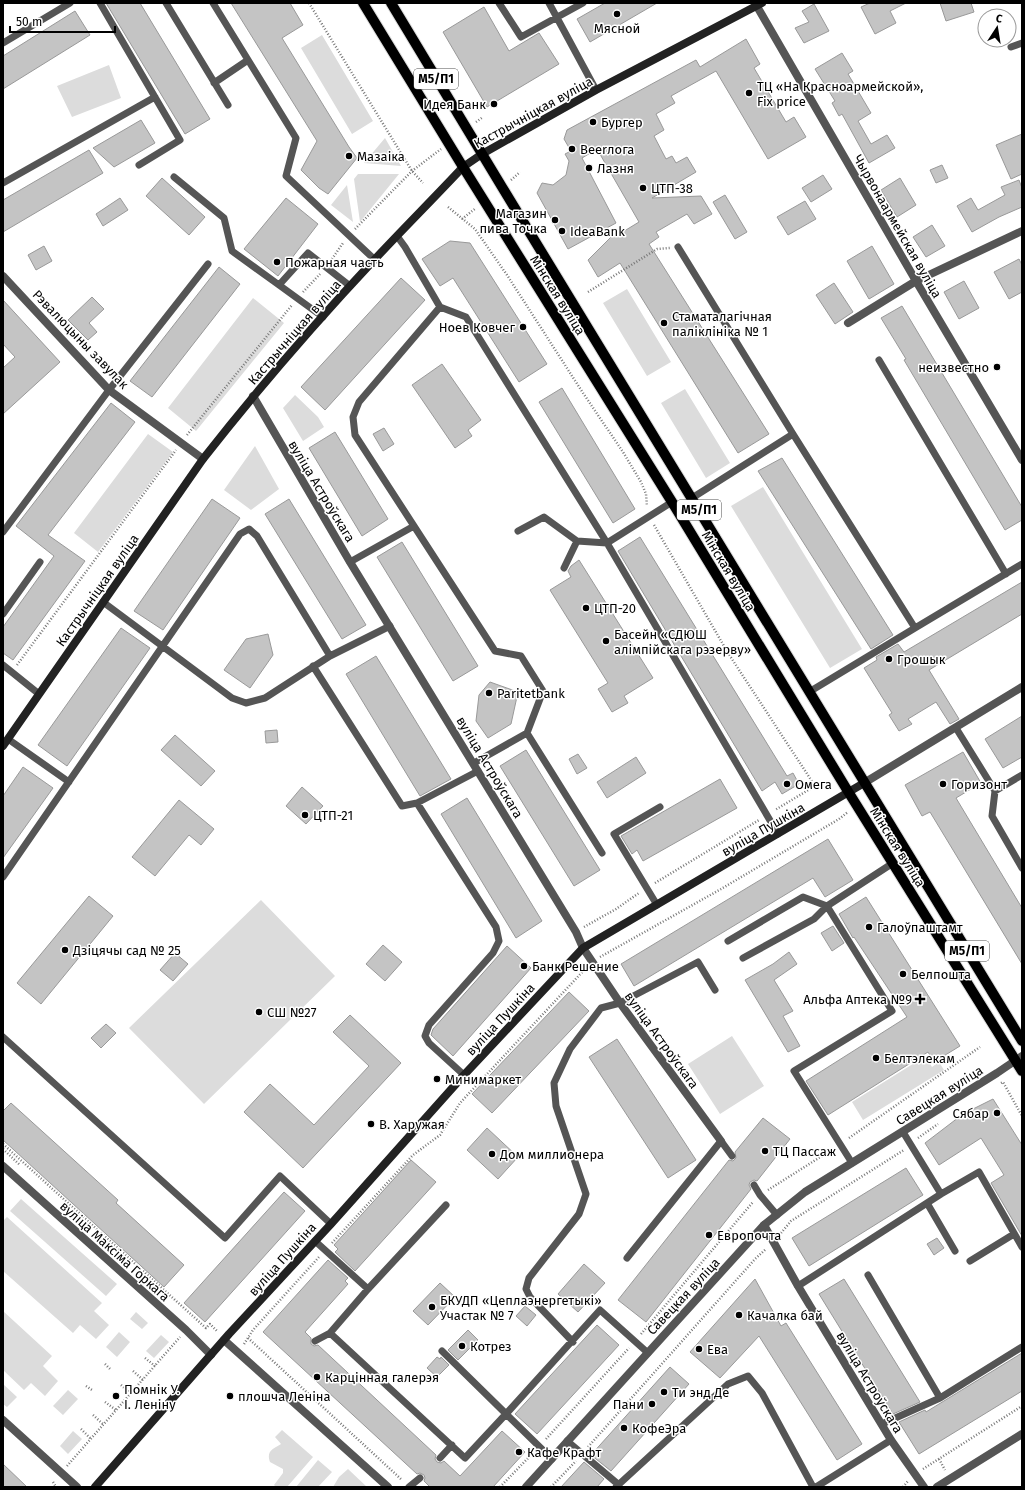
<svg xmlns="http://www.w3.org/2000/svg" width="1025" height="1490" font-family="'Fira Sans',sans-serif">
<rect width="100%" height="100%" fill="#fff"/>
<!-- green -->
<path fill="#dcdcdc" d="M322,35L373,121L352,134L301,48Z
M109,65L121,98L72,117L57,86Z
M385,138L401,166L364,163Z
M358,174H399L360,222L354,179Z
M347,185L353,222L331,205Z
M627,289L671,362L647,376L603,303Z
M253,298L284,323L196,431L168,408Z
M685,389L730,463L706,478L661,403Z
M295,395L318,417L324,427L303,441L283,408Z
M148,434L173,452L98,552L74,533Z
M255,446L279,489L251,510L224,490Z
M763,487L862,649L830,668L731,506Z
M261,900L335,976L204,1104L129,1028Z
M732,1036L764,1086L720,1114L688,1064Z
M922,1051L932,1067L939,1062L944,1070L863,1120L852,1102L916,1062L913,1056Z
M21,1199L117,1284L106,1296L10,1211Z
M7,1217L102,1303L94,1311L109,1325L96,1339L80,1325L73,1333L3,1271V1221Z
M3,1311L52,1356L43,1366L58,1381L45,1396L31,1383L24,1390L3,1370Z
M136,1312L148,1323L142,1329L130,1319Z
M119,1332L130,1342L117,1357L106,1347Z
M161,1335L169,1342L154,1358L146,1351Z
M3,1384L17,1397L7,1407L3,1404Z
M68,1390L78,1399L63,1415L53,1406Z
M282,1430L313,1457L287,1487H276L274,1485L283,1473V1469L270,1462C266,1451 273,1449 281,1444L275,1437Z
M73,1431L82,1439L68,1454L60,1446Z
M318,1460L332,1472L318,1487H296Z
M348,1469L367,1487H333L339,1477Z"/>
<!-- building -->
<path fill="#c4c4c4" stroke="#999" d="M106,3H140L210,119L185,134Z
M231,3H290L303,25L282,38L349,147L357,158L328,194L319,188L301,170L317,141Z
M605,3H657L590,42L577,19Z
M870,3H906L890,11L896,23L875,34L861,7Z
M940,3H971L974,12L946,21Z
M814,4L829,31L804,43L795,28L809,22L802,11Z
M484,7L509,51L539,33L559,64L487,107L443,32Z
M75,11L90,35L3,89V56Z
M746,39L760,64L754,68L786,122L794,117L806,137L768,159L716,71L671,96L675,103L656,114L664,130L654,136L666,159L672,156L676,163L687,157L696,172L652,198L701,196L712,214L694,224L687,214L656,232L659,237L649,244L769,434L738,453L620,263L598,277L588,260L619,229L621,233L639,222L597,149L582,158L616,223L568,249L537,193L542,183L553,185L566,175L569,161L565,154L571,151L564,139L567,130L696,60L700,67Z
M842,53L853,71L848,74L871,113L858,121L871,144L887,135L895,148L869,163L842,114L839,116L832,103L835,101L815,69Z
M141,120L155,143L114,167L93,148Z
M1022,134V174L1011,179L996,145Z
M89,150L103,173L3,232V200Z
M942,165L948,178L936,183L930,170Z
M823,175L832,189L811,202L802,188Z
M162,178L205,217L189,235L146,196Z
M900,178L916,205L897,217L881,190Z
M1019,180L1022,188V207L999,217L972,232L957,206L971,198L978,210L1005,195L1001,187Z
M725,195L747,232L735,239L713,202Z
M120,198L128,210L103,226L96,214Z
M286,198L318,224L278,276L244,249Z
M805,201L816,219L788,235L777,217Z
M932,225L945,246L926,257L913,237Z
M450,241L470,243L547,364L519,382L453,278L440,286L422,259Z
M44,246L52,261L36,270L28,255Z
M872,246L894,284L869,299L847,261Z
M1019,259L1022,265V292L1009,299L994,272Z
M219,267L240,284L152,397L130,381Z
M401,278L425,300L325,410L301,387Z
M964,281L979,308L959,319L944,292Z
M834,283L853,312L835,324L816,295Z
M92,297L104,309L89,323L97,332L88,340L68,320Z
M3,300L60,362L3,414V368L15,357L3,344Z
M902,306L1022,507V520L1005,530L904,360L906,359L881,318Z
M442,364L481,420L468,430L472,436L455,448L412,385Z
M562,388L635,509L613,523L539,402Z
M111,403L135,422L48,535L85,561L13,660L3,653V627L54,556L16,526Z
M384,428L394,444L383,451L373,434Z
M335,432L388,519L362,536L309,448Z
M782,458L893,635L871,649L758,471Z
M212,499L240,518L163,630L134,611Z
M289,499L366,625L342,639L265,514Z
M640,537L787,776L793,773L799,784L782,794L775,782L762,791L618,551Z
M402,542L478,666L453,681L377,557Z
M579,560L653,678L624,696L628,703L612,712L598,689L608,683L550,590L571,577L568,571L571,566Z
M1022,582V614L929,670L959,719L950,724L936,702L908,719L912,724L899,731L889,715L892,713L864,668L877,660L876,657L898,644L904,652Z
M121,628L150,648L67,766L38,745Z
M268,634L273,655L250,688L224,670L246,639Z
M376,656L451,779L420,796L346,674Z
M490,682L518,692L511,724L488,738L476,721L479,695Z
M1022,716V757L1003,768L985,739Z
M277,730L278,742L266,743L265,731Z
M175,735L215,771L201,786L161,750Z
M526,750L600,870L574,886L500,766Z
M963,752L981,783L956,798L1022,908V964L930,812L922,816L905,785Z
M578,754L587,768L577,774L569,759Z
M636,757L646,773L607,798L597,782Z
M23,767L53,788L3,858V796Z
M720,779L737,808L643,861L637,850L632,854L621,836Z
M302,787L323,806L306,824L286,806Z
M467,798L542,921L516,938L441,814Z
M179,800L214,829L201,845L189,835L155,876L132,857Z
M828,839L853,880L825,897L813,878L634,986L621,964Z
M89,896L113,916L41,1004L17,983Z
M866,897L960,1046L934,1062L928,1052L828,1115L806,1081L907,1017L854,937L853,938L839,914Z
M833,926L844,943L832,951L821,933Z
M383,945L402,962L385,981L366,964Z
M507,946L531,968L453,1056L431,1035L433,1029Z
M789,952L797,964L774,980L793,1011L783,1016L800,1046L788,1052L745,980L773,964Z
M175,953L188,964L173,981L160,970Z
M569,992L589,1011L492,1113L472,1094Z
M350,1015L401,1063L303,1168L244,1112L270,1084L314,1125L369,1066L333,1032Z
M106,1024L116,1033L101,1048L91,1038Z
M617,1039L696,1160L668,1178L589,1057Z
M993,1099L1022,1145V1236L991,1183L1004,1175L981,1138L939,1165L925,1143L963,1114Z
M11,1103L118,1200L116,1203L184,1265L164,1287L3,1140V1111Z
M763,1118L790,1139L757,1181L754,1180L750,1182L749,1185L751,1189L646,1322L618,1300L729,1160L733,1161L736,1158L735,1152Z
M487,1128L518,1157L498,1179L467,1150Z
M411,1160L436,1182L355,1271L335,1252L338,1249L334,1245Z
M906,1168L923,1195L809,1266L792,1238Z
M284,1192L305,1211L205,1322L184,1303Z
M937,1238L944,1248L934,1255L927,1244Z
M328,1260L348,1278L345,1281L348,1284L305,1332L311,1338V1344L314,1346L318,1345L436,1455L435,1459L437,1462L441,1463L444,1461L460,1476L502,1431L525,1452L493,1487H430L424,1481L425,1478L424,1475L420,1473L417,1474L263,1332Z
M584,1264L605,1283L578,1312L558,1294Z
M755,1279L781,1326L786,1323L862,1444L837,1460L759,1336L720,1378L690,1352Z
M844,1279L920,1402L893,1414L819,1294Z
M440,1283L455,1297L428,1325L413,1311Z
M525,1306L536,1315L527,1326L516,1316Z
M597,1325L619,1345L537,1434L515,1414Z
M468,1330L478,1340L458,1360L448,1350Z
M1022,1353V1391L919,1454L899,1422L925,1410L926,1412Z
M437,1357L440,1359L441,1357L449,1365L437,1377L427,1368Z
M670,1367L689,1384L611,1471L591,1455Z
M584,1462L604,1479L597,1487H561Z
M3,1464L27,1487H3Z"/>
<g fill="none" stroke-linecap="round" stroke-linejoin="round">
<defs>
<path id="primary" d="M363,3L463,167L672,502L849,793L1022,1071
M391,3L502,187L1022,1041"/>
</defs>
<!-- primary casing -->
<use href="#primary" stroke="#dbdbdb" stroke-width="12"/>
<!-- path -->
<path stroke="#777" stroke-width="2.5" stroke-dasharray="1 2" stroke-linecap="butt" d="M309,3L412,171L423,183
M476,122L483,117
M511,180L520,172
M448,207L475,229L507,275L583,393L623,452L641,482L646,494L647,506
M462,219L476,208
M355,229L412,171L441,149
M332,259L343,243
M303,292L320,274
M588,292L657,249L670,248
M187,435L292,305
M654,525L728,653L815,786L775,810
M17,665L176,450
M655,883L759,820
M584,927L616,909L639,893
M600,957L721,889L839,819L848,812
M1001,1083L1003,1082L1022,1116
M849,1138L980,1047
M918,1138L938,1124
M3,1144L206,1328L210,1324L217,1331
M3,1149L20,1165
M768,1190L833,1149
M781,1233L791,1221L904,1150
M332,1243L413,1155L440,1135L460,1103L586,968
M641,1334L753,1202
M248,1338L402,1480
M244,1344L253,1330L319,1257
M145,1358L155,1366
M105,1364L110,1369
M133,1371L143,1380
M121,1385L131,1394
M86,1386L92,1390
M105,1402L116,1410
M93,1415L104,1425
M81,1429L91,1439
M546,1439L629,1348
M588,1447L755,1259L766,1249
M939,1459L945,1470
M67,1466L180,1337
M923,1469L1022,1406
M53,1482L56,1487
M500,1487L533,1453
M551,1487L576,1461
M903,1487L908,1481"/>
<!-- service -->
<path stroke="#555" stroke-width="7" d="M100,3L180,140L139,165
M166,3L228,105
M213,3L296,138L286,176L374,259
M499,3L521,37L583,3
M549,3L596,90
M3,43L70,3
M1011,47L1022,43
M214,83L248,60
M174,177L224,218L232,251L279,285
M3,183L155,97
M397,236L405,247L440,307L359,402L353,417L355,435L495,651L521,656L543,691L527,733L602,853
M678,247L793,434
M440,307L466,317L607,543L672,502
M323,317L279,285L308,253L350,286
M879,360L1006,574
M692,498L793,434L915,628L809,692
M518,531L544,517L577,541L607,543L778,834
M3,532L109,390L208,264
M350,562L414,526
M564,568L577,541
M103,602L232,698L246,703L265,698L330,656
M3,614L40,562
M915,628L1022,564
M3,665L39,694
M313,666L402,806L417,803L478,771
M956,728L995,791L992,816L1022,868
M8,739L69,782
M474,763L527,733
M995,791L1022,775
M417,803L496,927L499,941L493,953L429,1025L425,1036L429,1043L464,1075
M3,877L240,534L249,529L257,536L330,656L390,626
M657,905L614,834L660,807
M728,941L803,897L827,906L893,863
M743,958L814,919L827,906L892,1011L794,1071L852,1163
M3,1037L225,1238L280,1176L331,1224
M903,1132L941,1194L979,1172L1022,1247
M754,1185L760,1195L777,1215
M927,1203L955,1251
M315,1241L368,1289L446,1205
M627,1258L721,1141L732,1156
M970,1261L1014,1234
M868,1275L940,1398
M798,1286L941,1194
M368,1289L330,1333L465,1458L506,1414L600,1310L648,1353
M315,1341L330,1333
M573,1342L530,1297L526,1289L529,1278L579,1214L586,1194L556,1106L554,1083L570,1049L601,1008L620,1003L698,962L715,990
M442,1351L552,1459
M882,1424L940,1398L1022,1347
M567,1441L619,1485
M440,1458L452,1445
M409,1487L420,1478
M616,1487L728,1384L748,1376L762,1393L813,1487
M816,1487L891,1440"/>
<!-- minor -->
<path stroke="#555" stroke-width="8" d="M755,3L916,281L1022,460
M3,276L109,390L203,459
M848,323L916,281L1022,231
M253,396L350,562L576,932L583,948L620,1003L721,1141
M864,783L1022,687
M3,1166L186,1330L211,1355
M764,1225L798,1286L891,1440L924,1487
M224,1340L388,1487
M3,1420L77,1487"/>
<!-- tertiary -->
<path stroke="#555" stroke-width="8" d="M526,1487L764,1225L805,1192L997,1073L1022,1056
M937,1487L1022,1434"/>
<!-- secondary -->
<path stroke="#222" stroke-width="8" d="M3,746L203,459C257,390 315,323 375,259C404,228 434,198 463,167L482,154L596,90L762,3
M95,1487L229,1334L331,1224L464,1075L583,948L864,783"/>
<!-- primary -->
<use href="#primary" stroke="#000" stroke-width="10"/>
</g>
<!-- markers -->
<g fill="#000" stroke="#fff" stroke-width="1.5">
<circle cx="617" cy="14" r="4"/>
<circle cx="749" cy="93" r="4"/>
<circle cx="494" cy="104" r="4"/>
<circle cx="593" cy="122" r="4"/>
<circle cx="572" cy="149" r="4"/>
<circle cx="349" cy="156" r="4"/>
<circle cx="589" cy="168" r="4"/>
<circle cx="643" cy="188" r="4"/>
<circle cx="555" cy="220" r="4"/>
<circle cx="562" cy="231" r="4"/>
<circle cx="277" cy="262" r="4"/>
<circle cx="664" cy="323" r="4"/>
<circle cx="523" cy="327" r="4"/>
<circle cx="997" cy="367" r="4"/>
<circle cx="586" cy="608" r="4"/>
<circle cx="606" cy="641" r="4"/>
<circle cx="889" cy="659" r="4"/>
<circle cx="489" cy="693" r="4"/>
<circle cx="787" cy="784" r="4"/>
<circle cx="943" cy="784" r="4"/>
<circle cx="305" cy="815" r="4"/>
<circle cx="869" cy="927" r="4"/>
<circle cx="65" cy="950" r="4"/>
<circle cx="524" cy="966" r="4"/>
<circle cx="903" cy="974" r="4"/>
<path d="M918 993h4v4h4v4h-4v4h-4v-4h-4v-4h4z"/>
<circle cx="259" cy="1012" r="4"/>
<circle cx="876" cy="1058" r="4"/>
<circle cx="437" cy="1079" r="4"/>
<circle cx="997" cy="1113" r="4"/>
<circle cx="371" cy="1124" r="4"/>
<circle cx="765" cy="1151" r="4"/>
<circle cx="492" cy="1154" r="4"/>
<circle cx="709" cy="1235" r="4"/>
<circle cx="432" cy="1307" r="4"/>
<circle cx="739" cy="1315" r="4"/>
<circle cx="462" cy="1346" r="4"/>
<circle cx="699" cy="1349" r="4"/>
<circle cx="317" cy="1377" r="4"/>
<circle cx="664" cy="1392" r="4"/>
<circle cx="116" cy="1396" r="4"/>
<circle cx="230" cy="1396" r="4"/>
<circle cx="652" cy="1404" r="4"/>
<circle cx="624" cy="1428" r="4"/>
<circle cx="519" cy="1452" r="4"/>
</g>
<g text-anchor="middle" stroke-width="3" stroke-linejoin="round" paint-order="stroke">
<!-- shield labels -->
<g fill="#fff" stroke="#4c4c4c" stroke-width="1">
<rect x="414" y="69" width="44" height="20" rx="3"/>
<rect x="677" y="500" width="44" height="20" rx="3"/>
<rect x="945" y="941" width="44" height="20" rx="3"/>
</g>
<g font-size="12" font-weight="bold" fill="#000">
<text x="436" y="83">М5/П1</text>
<text x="699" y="514">М5/П1</text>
<text x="967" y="955">М5/П1</text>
</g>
<!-- poi labels -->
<g font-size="13" fill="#000" stroke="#fff" text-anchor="start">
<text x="617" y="33" text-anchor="middle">Мясной</text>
<text x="757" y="91">ТЦ «На Красноармейской»,<tspan x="757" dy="15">Fix price</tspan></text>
<text x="486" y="109" text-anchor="end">Идея Банк</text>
<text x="601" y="127">Бургер</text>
<text x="580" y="154">Beerлога</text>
<text x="357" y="161">Мазаіка</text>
<text x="597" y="173">Лазня</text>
<text x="651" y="193">ЦТП-38</text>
<text x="547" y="218" text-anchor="end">Магазин<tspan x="547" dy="15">пива Точка</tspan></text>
<text x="570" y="236">IdeaBank</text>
<text x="285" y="267">Пожарная часть</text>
<text x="672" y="321">Стаматалагічная<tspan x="672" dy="15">паліклініка № 1</tspan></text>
<text x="515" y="332" text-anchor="end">Ноев Ковчег</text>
<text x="989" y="372" text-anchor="end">неизвестно</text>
<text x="594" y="613">ЦТП-20</text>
<text x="614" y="639">Басейн «СДЮШ<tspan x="614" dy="15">алімпійскага рэзерву»</tspan></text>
<text x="897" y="664">Грошык</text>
<text x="497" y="698">Paritetbank</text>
<text x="795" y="789">Омега</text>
<text x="951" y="789">Горизонт</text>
<text x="313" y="820">ЦТП-21</text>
<text x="877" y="932">Галоўпаштамт</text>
<text x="73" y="955">Дзіцячы сад № 25</text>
<text x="532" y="971">Банк Решение</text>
<text x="911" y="979">Белпошта</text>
<text x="912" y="1004" text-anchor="end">Альфа Аптека №9</text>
<text x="267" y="1017">СШ №27</text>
<text x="884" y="1063">Белтэлекам</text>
<text x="445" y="1084">Минимаркет</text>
<text x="989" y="1118" text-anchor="end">Сябар</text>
<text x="379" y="1129">В. Харужая</text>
<text x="773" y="1156">ТЦ Пассаж</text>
<text x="500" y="1159">Дом миллионера</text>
<text x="717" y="1240">Европочта</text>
<text x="440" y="1305">БКУДП «Цеплаэнергетыкі»<tspan x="440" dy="15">Участак № 7</tspan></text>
<text x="747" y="1320">Качалка бай</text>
<text x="470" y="1351">Котрез</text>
<text x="707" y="1354">Ева</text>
<text x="325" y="1382">Карцінная галерэя</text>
<text x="124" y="1394">Помнік У.<tspan x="124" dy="15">І. Леніну</tspan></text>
<text x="672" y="1397">Ти энд Де</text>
<text x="238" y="1401">плошча Леніна</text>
<text x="644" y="1409" text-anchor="end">Пани</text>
<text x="632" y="1433">КофеЭра</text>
<text x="527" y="1457">Кафе Крафт</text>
</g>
<!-- street labels -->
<g font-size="13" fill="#000" stroke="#fff">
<text transform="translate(533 112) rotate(-29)" y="5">Кастрычніцкая вуліца</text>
<text transform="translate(898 226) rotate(60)" y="5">Чырвонаармейская вуліца</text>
<text transform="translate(558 295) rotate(58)" y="5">Мінская вуліца</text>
<text transform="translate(294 332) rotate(-49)" y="5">Кастрычніцкая вуліца</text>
<text transform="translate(81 339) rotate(46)" y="5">Рэвалюцыны завулак</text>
<text transform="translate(322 491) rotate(59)" y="5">вуліца Астроўскага</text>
<text transform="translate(729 571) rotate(59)" y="5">Мінская вуліца</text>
<text transform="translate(97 590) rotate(-55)" y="5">Кастрычніцкая вуліца</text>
<text transform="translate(490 767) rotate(59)" y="5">вуліца Астроўскага</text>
<text transform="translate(763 829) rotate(-30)" y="5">вуліца Пушкіна</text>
<text transform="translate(898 847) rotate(58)" y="5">Мінская вуліца</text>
<text transform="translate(500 1019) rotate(-47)" y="5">вуліца Пушкіна</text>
<text transform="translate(662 1040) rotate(54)" y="5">вуліца Астроўскага</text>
<text transform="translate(939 1095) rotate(-32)" y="5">Савецкая вуліца</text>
<text transform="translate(115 1251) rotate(42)" y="5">вуліца Максіма Горкага</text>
<text transform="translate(282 1259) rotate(-48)" y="5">вуліца Пушкіна</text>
<text transform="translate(683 1296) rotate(-47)" y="5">Савецкая вуліца</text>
<text transform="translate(870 1382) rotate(59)" y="5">вуліца Астроўскага</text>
</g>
</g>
<!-- border -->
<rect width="1025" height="1490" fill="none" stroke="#000000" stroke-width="8"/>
<!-- north arrow -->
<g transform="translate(997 28) rotate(12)"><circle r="19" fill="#ffffff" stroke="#999999"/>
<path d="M0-3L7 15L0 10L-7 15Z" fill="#000000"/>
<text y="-6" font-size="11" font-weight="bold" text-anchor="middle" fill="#000000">С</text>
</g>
<!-- scale -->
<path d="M10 26v6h105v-6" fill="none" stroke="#000000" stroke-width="2"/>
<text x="16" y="26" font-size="12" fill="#000000" stroke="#ffffff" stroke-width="3" paint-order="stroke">50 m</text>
</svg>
